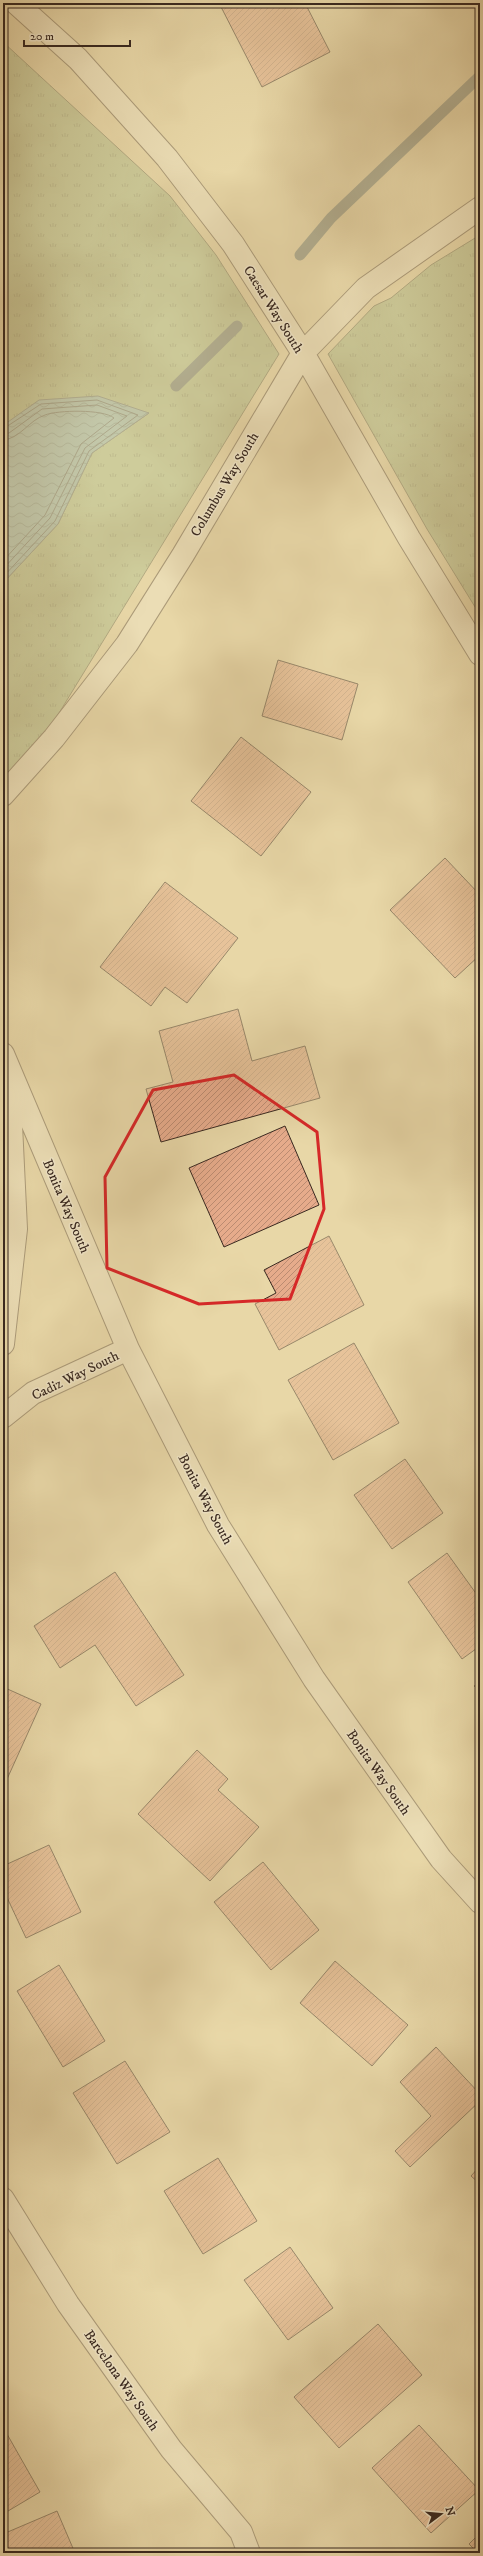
<svg xmlns="http://www.w3.org/2000/svg" width="483" height="2556" font-family="'IM FELL DW Pica',serif">
<defs>
<pattern id="grass-tufts" width="24" height="20" patternUnits="userSpaceOnUse"><rect width="24" height="20" fill="#b0bf8c"/><path d="M3 7l-1-3M5 7V3M7 7l1-3M15 17l-1-3M17 17v-4M19 17l1-3" fill="none" stroke="#909b72"/></pattern>
<pattern id="water-waves" width="16" height="10" patternUnits="userSpaceOnUse"><rect width="16" height="10" fill="#99b8af"/><path d="M0 5q4-4 8 0t8 0" fill="none" stroke="#7e968e"/></pattern>
<pattern id="building-hatch" width="6" height="6" patternUnits="userSpaceOnUse"><rect width="6" height="6" fill="#e6ab8b"/><path d="M-1 1l2-2M0 6l6-6M5 7l2-2" fill="none" stroke="#bb8b71"/></pattern>
</defs>
<rect width="100%" height="100%" fill="#e8d7a7"/>
<filter id="stains"><feTurbulence type="fractalNoise" baseFrequency=".005" numOctaves="4"/><feColorMatrix values="0 0 0 0 .2 0 0 0 0 .09 0 0 0 0 .02 0 0 0 .5 -.17"/></filter>
<radialGradient id="worn" r=".72"><stop offset=".6" stop-color="#630" stop-opacity="0"/><stop offset="1" stop-color="#630" stop-opacity=".3"/></radialGradient>
<!-- grass -->
<path fill="url(#grass-tufts)" stroke="#747456" d="M3,42L170,196L216,255L279,354L40,744L3,780V583L58,524L92,453L149,413L3,430Z
M480,235V615L427,529L328,354L374,306L391,298L431,265Z"/>
<!-- water -->
<path fill="url(#water-waves)" stroke="#737f76" d="M98,396L149,413L92,453L58,524L3,583V430L5,424L39,400Z"/>
<g fill="none" stroke-linecap="round" stroke-linejoin="round">
<!-- shore -->
<path stroke="#697068" stroke-width="1" d="M3,429L41,404L97,400L138,415L89,451L55,521L3,577
M3,434L9,433L42,409L97,405L127,416L85,448L50,518L3,569
M3,440C20,439 29,420 45,415C58,410 103,409 114,418L81,444L45,515L3,561"/>
<!-- stream -->
<path stroke="#737f76" stroke-width="11" d="M300,255L331,218L480,76
M176,386L237,326"/>
</g>
<!-- building -->
<path fill="url(#building-hatch)" stroke="#392920" d="M219,3H305L330,52L262,87Z
M278,660L358,684L342,740L262,716Z
M241,737L311,792L261,856L191,801Z
M445,858L480,895V955L455,978L390,910Z
M165,882L238,938L187,1003L165,987L151,1006L100,967Z
M238,1009L252,1061L305,1046L320,1098L161,1142L146,1089L173,1082L159,1031Z
M285,1126L319,1205L224,1247L189,1168Z
M329,1236L364,1305L279,1350L255,1304L276,1293L264,1270Z
M354,1343L399,1423L333,1460L288,1380Z
M405,1459L443,1513L392,1549L354,1495Z
M447,1553L480,1599V1646L462,1659L408,1582Z
M115,1572L184,1675L136,1706L95,1645L60,1668L34,1626Z
M480,1681V1692L474,1686Z
M3,1687L41,1704L3,1788Z
M197,1750L228,1779L218,1790L259,1827L210,1881L138,1814Z
M49,1845L81,1912L26,1938L3,1889V1866Z
M263,1862L319,1930L271,1970L214,1902Z
M335,1961L408,2025L372,2066L300,2003Z
M59,1965L105,2041L63,2067L17,1991Z
M436,2047L480,2094V2101L410,2167L395,2151L431,2116L400,2082Z
M125,2061L170,2132L117,2164L73,2093Z
M218,2158L257,2221L203,2254L164,2191Z
M480,2166V2184L471,2176Z
M290,2247L333,2308L288,2340L244,2280Z
M378,2324L422,2375L339,2448L294,2397Z
M419,2425L479,2490L431,2533L372,2468Z
M3,2427L40,2492L3,2514Z
M57,2511L75,2553H3V2534Z
M480,2533V2553H478L469,2544Z"/>
<g fill="none" stroke-linecap="round" stroke-linejoin="round">
<defs>
<path id="minor" d="M16,3L78,59L167,158L233,244L303,353L409,538L480,654
M3,795L54,738L127,644L183,555L303,353L366,288L480,208
M3,1054L128,1349L218,1525L314,1679L441,1859L480,1902
M3,1344L16,1229L9,1083
M3,1417L33,1393L128,1349
M3,2199L68,2304L171,2449L241,2532L249,2553"/>
</defs>
<!-- minor casing -->
<use href="#minor" stroke="#655442" stroke-width="24"/>
<!-- minor -->
<use href="#minor" stroke="#f0e5c6" stroke-width="22"/>
</g>
<!-- marked area -->
<path d="M0 0H483V2556H0ZM234,1075L317,1132L324,1209L290,1299L199,1304L107,1268L105,1177L153,1090Z" fill="#e8d7a7" fill-opacity=".55" fill-rule="evenodd"/>
<path fill="none" stroke="#d62828" stroke-width="3" stroke-linejoin="round" d="M234,1075L317,1132L324,1209L290,1299L199,1304L107,1268L105,1177L153,1090Z"/>
<g text-anchor="middle" stroke-width="3" stroke-linejoin="round" paint-order="stroke">
<!-- street labels -->
<g font-size="14" fill="#392920" stroke="#f0e5c6">
<text transform="translate(274 309) rotate(58)" y="5">Caesar Way South</text>
<text transform="translate(224 484) rotate(-59)" y="5">Columbus Way South</text>
<text transform="translate(67 1206) rotate(67)" y="5">Bonita Way South</text>
<text transform="translate(75 1375) rotate(-26)" y="5">Cadiz Way South</text>
<text transform="translate(206 1499) rotate(62)" y="5">Bonita Way South</text>
<text transform="translate(379 1772) rotate(55)" y="5">Bonita Way South</text>
<text transform="translate(122 2380) rotate(55)" y="5">Barcelona Way South</text>
</g>
</g>
<!-- margin -->
<rect width="483" height="2556" fill="none" stroke="#e8d7a7" stroke-width="16"/>
<rect x="4" y="4" width="475" height="2548" fill="none" stroke="#392920" stroke-width="2"/>
<rect x="8" y="8" width="467" height="2540" fill="none" stroke="#392920"/>
<!-- north arrow -->
<g transform="translate(441 2514) rotate(74)" stroke="#f0e5c6" stroke-width="3" paint-order="stroke">
<path d="M0-3L7 15L0 10L-7 15Z" fill="#392920"/>
<text y="-6" font-size="11" font-weight="bold" text-anchor="middle" fill="#392920">N</text>
</g>
<!-- scale -->
<path d="M24 40v6h106v-6" fill="none" stroke="#392920" stroke-width="2"/>
<text x="30" y="40" font-size="12" fill="#392920" stroke="#f0e5c6" stroke-width="3" paint-order="stroke">20 m</text>
<rect width="100%" height="100%" filter="url(#stains)"/>
<rect width="100%" height="100%" fill="url(#worn)"/>
</svg>
